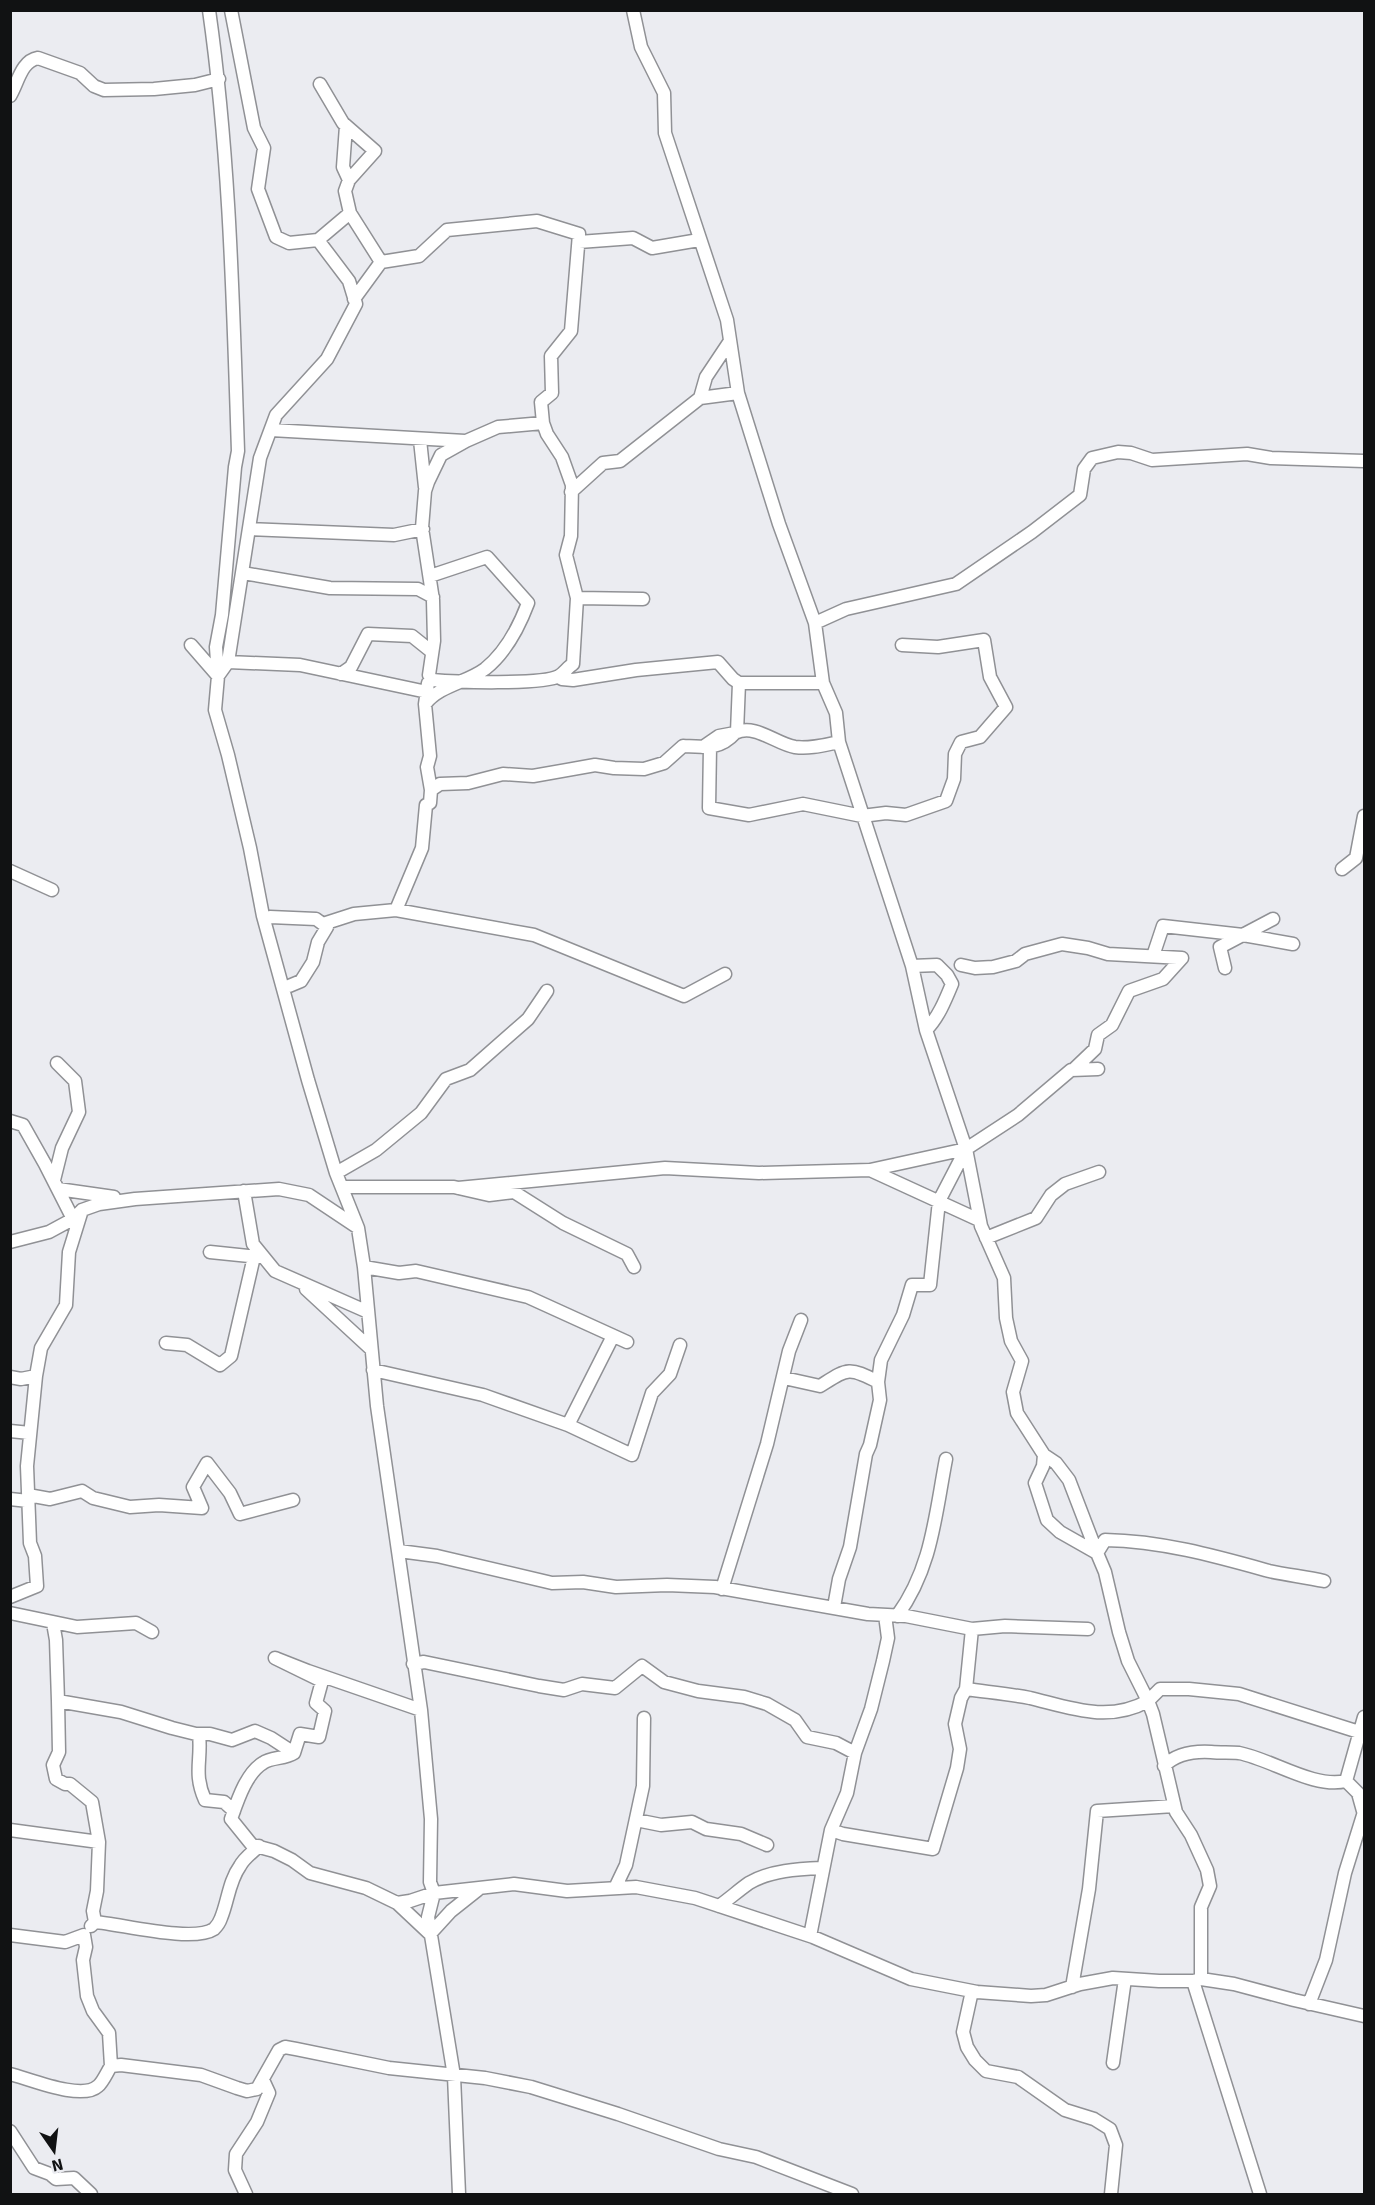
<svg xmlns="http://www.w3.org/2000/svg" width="1375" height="2205" font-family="Signika,sans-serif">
<rect width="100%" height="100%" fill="#ebecf1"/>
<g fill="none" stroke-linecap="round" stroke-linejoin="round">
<defs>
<path id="minor" d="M209,10C230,157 233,304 238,451L235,467L222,615L216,647L218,676L215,710L228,755L250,848L263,916L308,1080L336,1173L358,1228L364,1267L377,1406L421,1710L431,1819L430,1882L434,1893L428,1917L454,2076L459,2194
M633,10L641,47L664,93L665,133L727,320L738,393L779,524L815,623L823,683L836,713L839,742L912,966L926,1030L966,1149L939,1201L930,1285H912L903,1315L881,1360L878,1382L880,1400L870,1445L866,1454L850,1547L839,1579L834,1607
M320,84L343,123L375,151L349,180L345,191L350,213
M10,96C18,83 21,61 38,58L80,73L94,86L104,90L154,89L195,85L219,79
M346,126L343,167L349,180
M318,240L350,213L381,262
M579,242L633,238L652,248L699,240
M354,299L381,262L419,256L447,230L537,221L579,234L571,331L551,356L552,393L541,402L543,423
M700,398L706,377L730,341
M271,430L465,441
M420,440L425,487
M571,492L603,463L620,461L700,398L738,393
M249,529L394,535L423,529
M243,573L330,588L418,589L433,597
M577,598L643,599
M815,623L846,609L956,584L1032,532L1080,495L1084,469L1092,458L1118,452L1131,453L1152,460L1247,454L1271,458L1364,461
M191,645L218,676L228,662L260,458L276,415L327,359L356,304L349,281L318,240L289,243L276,237L258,189L264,148L254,128L231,10
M228,662L300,665L427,692
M341,674L351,667L368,634L412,636L432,652
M558,677L562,679L573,680L636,670L718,662L733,679L739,683
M425,704C440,685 466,683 485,669C505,653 519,627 528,603L487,557L430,576
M737,732L739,683H823
M735,733C755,723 776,744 795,747C810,749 824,745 839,742
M710,747L709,808L749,815L803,804L862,816L886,813L906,815L946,801L954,779L955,754L961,742L980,737L1006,707L990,677L984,640L938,647L902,645
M431,790L427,767L430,756L425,704L428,683L432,680C454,682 543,685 559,676C564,673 568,667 573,664L577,598L566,555L571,536L572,485L562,457L547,434L543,423L498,427L466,441L441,455L428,482L425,491L422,528L433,600L434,641L429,675L432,680
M1342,869L1356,858L1364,816
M10,871L52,890
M396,910L534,935L684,996L725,974
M270,917L316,919L327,927L318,942L313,962L301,981L289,986
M323,924L354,914L396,910L422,848L426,805L430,803L431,790L440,784L468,783L503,774L533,776L595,765L614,768L644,769L664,763L683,746C704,747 720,750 735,733L719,736L703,747
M1153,956L1163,926L1243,935L1293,944
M961,965L975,968L993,967L1016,961L1025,954L1062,944L1088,948L1108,954L1182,958
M912,966L937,965L947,975L952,984C945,1001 938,1018 926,1030
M1225,968L1220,947L1273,919
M1073,1070L1095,1049L1098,1035L1112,1025L1129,991L1163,979L1182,958
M10,1121L23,1125L45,1164L73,1219
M870,1170L966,1149
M336,1173L376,1150L421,1113L446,1079L470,1070L528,1019L547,991
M54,1180L62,1148L79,1112L75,1081L57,1063
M342,1187H454L489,1195L514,1192L563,1223L627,1254L634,1267
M458,1188L665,1168L759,1173L870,1170L979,1220
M58,1189L114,1197
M244,1191L253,1244L275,1271L368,1312
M986,1238L1036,1218L1051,1195L1065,1184L1099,1172
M10,1242L49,1232L73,1219L82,1210L99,1204L135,1199L279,1189L309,1195L357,1227
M210,1252L259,1257
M364,1267L399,1273L416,1271L528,1297L627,1342
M306,1289L371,1349
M166,1343L187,1345L220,1365L231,1356L256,1248
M373,1370L483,1395L568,1425L632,1455L652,1393L670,1374L680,1345
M10,1377L21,1379L36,1376
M784,1378L820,1386C847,1369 848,1366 878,1382
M568,1425L613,1336
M10,1431L30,1433
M1044,1455L1056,1463L1069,1480L1097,1553
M28,1495L50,1499L82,1491L93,1498L130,1507L159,1505L202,1508L193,1487L207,1463L230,1493L240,1514L293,1500
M10,1499L28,1501
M399,1551L437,1556L552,1583L583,1582L616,1587L667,1585L715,1587L868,1614L906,1616L972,1629
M1097,1553L1105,1540C1162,1541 1215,1556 1269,1571C1287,1575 1306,1577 1324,1581
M722,1589L767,1444L789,1351L801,1320
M10,1597L37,1586L35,1556L30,1543L27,1466L36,1376L41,1348L66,1305L69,1252L82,1210
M10,1613L77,1627L136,1623L152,1632
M897,1616C932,1568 935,1516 946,1459
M53,1623L56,1640L58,1701L121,1712L172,1728L196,1734H210L232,1740L255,1731L271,1738L294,1753
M1088,1629L1005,1626L972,1629L966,1689C987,1692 1009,1694 1030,1698C1071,1708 1108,1723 1148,1701L1128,1661L1119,1632L1105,1572L1097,1553L1060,1532L1047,1520L1035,1483L1043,1466L1044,1455L1017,1413L1013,1392L1022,1361L1011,1341L1006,1318L1004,1278L981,1226L966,1149L1018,1115L1071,1070L1098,1069
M413,1664L424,1662L539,1686L564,1690L582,1684L615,1688L642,1666L664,1682L698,1691L744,1697L767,1704L795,1720L807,1737L836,1743L855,1753L847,1793L831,1830L843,1834L933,1849L957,1768L960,1749L955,1724L961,1698L966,1689
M421,1710L308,1671L275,1658L322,1681L316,1703L325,1711L319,1737L300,1734L294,1753C285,1759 271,1757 263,1763C246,1773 237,1802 231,1819L252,1845L274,1851L292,1860L310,1873L366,1888L397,1903L430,1934L451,1911L480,1888
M199,1734C202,1760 193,1773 205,1800L224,1802L234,1811
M855,1753L871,1709L883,1661L888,1638L885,1615
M1164,1766C1176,1754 1194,1751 1211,1752C1221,1753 1230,1752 1239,1753C1271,1759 1314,1789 1346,1781
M1363,1811L1358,1793L1346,1781L1364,1717
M636,1820L661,1825L692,1822L706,1829L741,1834L767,1845
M10,1830L99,1842L92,1802L70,1784H65L56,1779L53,1765L59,1752L58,1701
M615,1888L626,1865L643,1786L644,1718
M397,1903L410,1901L434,1893L514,1884L567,1891L636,1887L695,1898L813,1937L911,1979L977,1992L1031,1996L1046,1995L1080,1984L1113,1978L1159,1981H1193L1201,1979L1234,1984L1294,2000L1364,2016
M719,1906C729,1899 739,1890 749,1883C771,1870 799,1869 823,1868
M95,1922C121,1924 193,1943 214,1929C217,1926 220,1921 221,1918C228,1901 229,1881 240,1866C244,1858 253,1852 259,1846
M91,1926L95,1922L93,1911L97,1891L99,1842
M10,1935L65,1942L84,1935L86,1947L83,1960L87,1996L93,2011L109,2033L111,2066
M810,1936L831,1830
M1201,1979V1907L1210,1886L1207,1870L1191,1835L1176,1812L1153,1714L1148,1701L1160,1689H1189L1239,1694L1359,1732
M1193,1981L1260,2194
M1072,1987L1089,1889L1097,1811L1174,1806
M972,1991L963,2032L967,2047L975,2060L986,2071L1018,2077L1065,2110L1094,2119L1110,2129L1116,2145L1111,2194
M1309,2004L1326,1960L1345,1873L1364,1812
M1113,2063L1125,1979
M10,2074C30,2079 82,2101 98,2086C103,2082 107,2072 111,2066L121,2065L201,2075L237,2088L247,2091L257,2089L279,2050L285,2047L296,2049L389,2068L485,2078L531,2087L618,2114L719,2149L756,2157L852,2194
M10,2131L34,2168L50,2174L56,2179L74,2178L91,2194
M246,2194L235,2170L236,2154L257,2122L269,2093L263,2080"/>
</defs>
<!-- minor casing -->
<use href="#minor" stroke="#909195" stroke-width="15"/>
<!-- minor -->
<use href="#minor" stroke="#fff" stroke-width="12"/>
</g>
<!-- border -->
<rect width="1375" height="2205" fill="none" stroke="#111213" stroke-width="24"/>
<!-- north arrow -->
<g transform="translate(54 2151) rotate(166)" stroke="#ebecf1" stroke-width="4.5" paint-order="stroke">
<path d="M0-4.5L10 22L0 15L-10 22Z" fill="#111213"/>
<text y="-9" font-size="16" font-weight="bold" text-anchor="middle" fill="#111213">N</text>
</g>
</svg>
